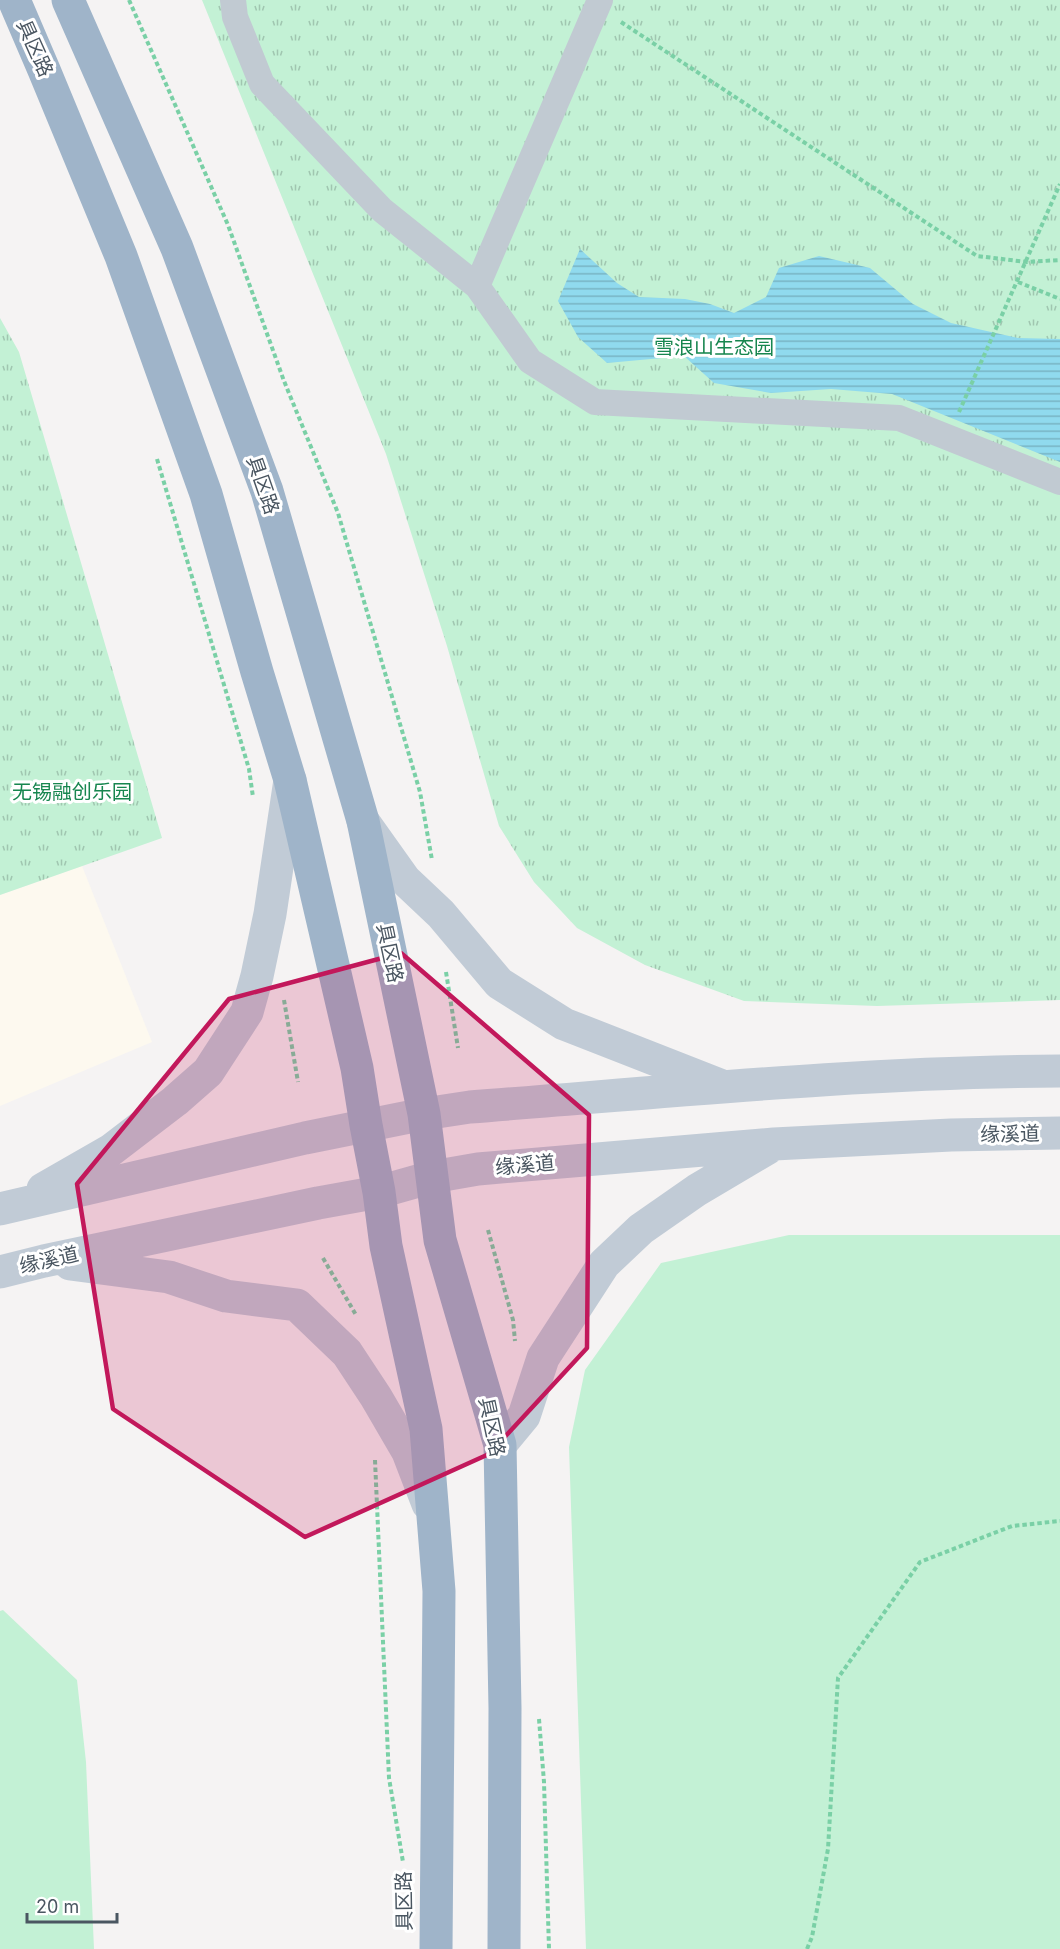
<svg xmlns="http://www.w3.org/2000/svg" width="1060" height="1949" font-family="Inter,'Noto Sans SC',sans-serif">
<defs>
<pattern id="park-tufts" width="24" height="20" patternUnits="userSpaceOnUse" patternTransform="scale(1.5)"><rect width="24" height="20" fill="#c3f1d5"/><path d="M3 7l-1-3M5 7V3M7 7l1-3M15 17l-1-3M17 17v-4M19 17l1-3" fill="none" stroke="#a0c6b0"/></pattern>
<pattern id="water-rules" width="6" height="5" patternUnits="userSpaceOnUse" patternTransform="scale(1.5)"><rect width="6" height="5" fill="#90daee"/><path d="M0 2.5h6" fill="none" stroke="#78b4c4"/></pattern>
</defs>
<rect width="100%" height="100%" fill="#f5f3f3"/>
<!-- commercial -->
<path fill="#fdf9ef" d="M82,866L152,1042L0,1106V895Z"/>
<!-- park -->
<path fill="url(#park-tufts)" d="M202,0H1060V1000L877,1006L744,1001L645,965L577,928L534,882L499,826L447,646L386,454Z
M0,318L19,352L162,838L0,895Z"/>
<!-- garden -->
<path fill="#c3f1d5" d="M789,1235H1060V1949H586L569,1447L585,1370L661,1263Z
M3,1610L77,1680L86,1762L94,1949H0V1611Z"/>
<!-- water -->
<path fill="url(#water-rules)" d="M580,249L617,283L639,297L685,299L710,304L734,313L766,297L779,268L819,256L870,268L913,304L951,323L1018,338L1060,339V462L892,394L831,389L771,393L714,383L684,356L607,363L578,337L558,301Z"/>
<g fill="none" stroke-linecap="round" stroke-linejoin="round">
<!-- path -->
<path stroke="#7ad0a6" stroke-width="4" stroke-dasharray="4.5 3" stroke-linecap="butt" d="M129,0L228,225L284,381L338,513L420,792L432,860
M621,22L977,256L1027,262L1060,260
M1018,282L1060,299
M959,412L1060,184
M157,459L249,769L253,797
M446,972L458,1048
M284,1000L298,1082
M488,1230L513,1320L515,1341
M323,1258L356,1315
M375,1460L389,1778L403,1862
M539,1719L544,1782L549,1949
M807,1949L812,1937L828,1849L838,1678L920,1562L1012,1526L1060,1521"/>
<!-- minor -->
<path stroke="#c1cad2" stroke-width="26" d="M233,0L235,17L262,84L382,210L477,286L530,361L595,402L899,418L1060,482
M477,286L600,0"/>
<!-- secondary -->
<path stroke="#c1cbd6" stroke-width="33" d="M363,821L405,880L441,914L499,983L564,1024L720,1085
M43,1189L111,1150L175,1101L208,1072L247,1012L257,976L270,914L290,780
M0,1209L305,1138L424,1114L470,1107C666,1092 863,1072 1060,1071
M70,1264L169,1277L226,1296L297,1305L347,1353L376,1397L408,1452L428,1504
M0,1272L44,1261L318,1203L379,1192L432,1177L478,1169L774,1144L951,1135L1060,1133
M500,1445L524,1416L543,1358L604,1264L641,1229L697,1190L768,1148"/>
<!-- trunk -->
<path stroke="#9fb4c9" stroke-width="33" d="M14,0L44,70L121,256L206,494L257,672L290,780L357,1068L366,1125L379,1192L386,1246L426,1429L439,1591L436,1949
M68,0L177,248L267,491L363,821L424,1114L440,1240L500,1445L505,1708L504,1949"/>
</g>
<!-- marked area -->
<path fill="#c2185b" fill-opacity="0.2" stroke="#c2185b" stroke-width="4.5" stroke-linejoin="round" d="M401,953L589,1115L587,1348L489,1454L305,1537L113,1409L77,1184L229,999Z"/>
<g text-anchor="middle" stroke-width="6" stroke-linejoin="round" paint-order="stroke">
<!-- street labels -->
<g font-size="20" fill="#4a5661" stroke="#fff">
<text transform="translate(35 48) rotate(66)" y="7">具区路</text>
<text transform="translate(263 485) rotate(71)" y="7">具区路</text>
<text transform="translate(390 953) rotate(78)" y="7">具区路</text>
<text transform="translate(1010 1134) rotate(-1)" y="7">缘溪道</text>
<text transform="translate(525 1165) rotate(-5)" y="7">缘溪道</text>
<text transform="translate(49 1260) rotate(-13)" y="7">缘溪道</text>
<text transform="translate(492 1427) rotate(78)" y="7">具区路</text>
<text transform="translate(404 1901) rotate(-91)" y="7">具区路</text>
</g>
<!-- park labels -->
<g font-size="20" fill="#17864f" stroke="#fff">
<text x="714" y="354">雪浪山生态园</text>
<text x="72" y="799">无锡融创乐园</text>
</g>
</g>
<!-- scale -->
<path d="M27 1913v9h90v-9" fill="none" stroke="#4a5661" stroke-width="3"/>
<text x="36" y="1913" font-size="18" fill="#4a5661" stroke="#ffffff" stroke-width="4.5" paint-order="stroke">20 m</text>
</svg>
